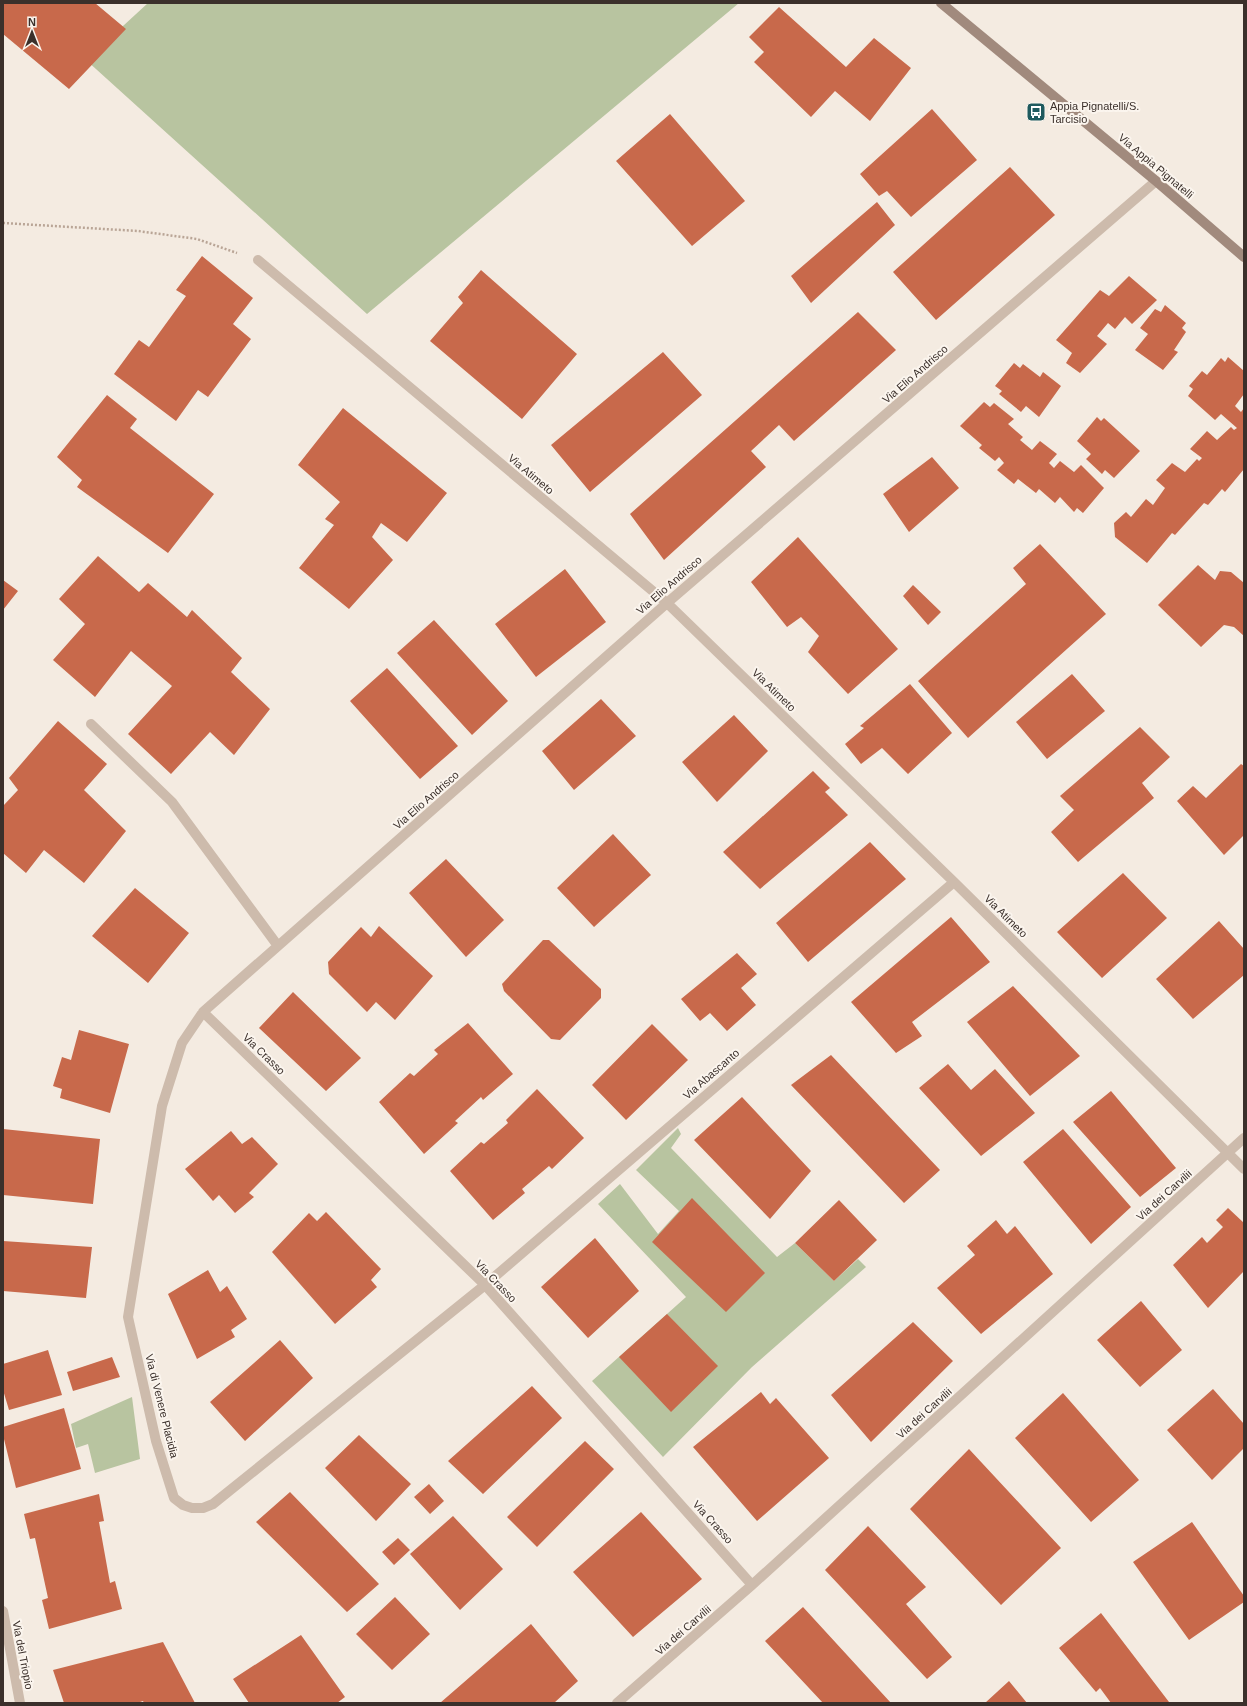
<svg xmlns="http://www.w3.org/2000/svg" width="1247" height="1706" font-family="Helvetica,sans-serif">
<rect width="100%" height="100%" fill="#f4ebe1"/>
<!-- grass -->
<path fill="#b8c4a0" d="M148,3H739L367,314L86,60Z
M678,1128L681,1134L671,1148L777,1257L795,1243L834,1281L858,1259L866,1267L752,1367L663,1457L592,1381L686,1297L598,1204L620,1184L658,1234L679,1211L636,1170Z
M132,1397L140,1459L95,1473L88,1444L76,1448L71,1424Z"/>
<!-- building -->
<path fill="#c8694b" d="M3,3H95L126,29L69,89L3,34Z
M779,7L846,67L874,38L911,68L870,121L835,91L811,117L754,62L764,52L749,37Z
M932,109L977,160L911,217L887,191L879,196L860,174Z
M670,114L745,201L692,246L616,161Z
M1010,167L1055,215L936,320L893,272Z
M877,202L895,225L811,303L791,276Z
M202,256L253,298L233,324L251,339L208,397L198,390L176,421L114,374L139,340L149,347L186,296L176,290Z
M481,270L577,354L522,419L430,341L463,303L458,297Z
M1129,276L1157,300L1132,324L1125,317L1115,329L1108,323L1097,336L1107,344L1080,373L1066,363L1072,353L1056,340L1100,290L1109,296Z
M1165,305L1186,323L1182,328L1186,332L1174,350L1178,352L1163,370L1135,350L1148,334L1140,328L1155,309L1161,312Z
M858,312L896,350L794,441L779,425L751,451L766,467L664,560L630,514Z
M663,352L702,395L590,492L551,445Z
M1228,357L1244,371V394L1235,406L1241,412L1244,408V469L1225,492L1222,489L1208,505L1204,503L1175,535L1172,533L1147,563L1115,537L1114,523L1126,512L1131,517L1146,499L1153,505L1165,488L1156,480L1172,463L1185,472L1197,459L1199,461L1202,458L1190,449L1207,431L1217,440L1231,427L1234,430L1237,428L1221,414L1215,420L1188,396L1193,389L1189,386L1202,371L1207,375L1221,358L1225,362Z
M1014,363L1020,368L1023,364L1040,377L1043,372L1061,386L1039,417L1026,406L1021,412L999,394L1002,391L995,386Z
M107,395L137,419L130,428L214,494L168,553L77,487L82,480L57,457Z
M984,402L990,407L994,403L1014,419L1008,424L1023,437L1020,440L1032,450L1040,441L1057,454L1049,463L1054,468L1060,461L1074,472L1081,465L1104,488L1083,513L1077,508L1074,512L1060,497L1055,503L1039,489L1036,493L1018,479L1014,484L997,470L1004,463L999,457L995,461L979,448L982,445L960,426Z
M343,408L447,493L407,542L381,523L372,537L393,560L349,609L299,568L334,525L325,519L340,502L298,465Z
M1097,417L1101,421L1104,418L1140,451L1114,478L1105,470L1102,474L1086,459L1091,454L1077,441Z
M932,457L959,488L909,532L883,494Z
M798,537L898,649L848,694L808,652L819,636L801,617L787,627L751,582Z
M1040,544L1106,614L968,738L918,681L1026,584L1013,568Z
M98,556L139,592L148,583L187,617L192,610L242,658L231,672L270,709L234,755L210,732L171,774L128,734L172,686L131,651L95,697L53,660L85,624L59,599Z
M1198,565L1215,580L1220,571L1231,572L1244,583V636L1234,627L1224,625L1201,647L1158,605Z
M565,569L606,622L536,677L495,624Z
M3,580L18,591L3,610Z
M913,585L941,612L928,625L903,596Z
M434,620L508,701L472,735L397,653Z
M387,668L458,746L420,779L350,701Z
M1072,674L1105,711L1047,759L1016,722Z
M910,684L952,733L908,774L882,748L861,764L845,744L864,728L860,726Z
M601,699L636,736L574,790L542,751Z
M734,715L768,751L717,802L682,762Z
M58,721L107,764L84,790L126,831L84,883L44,850L26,873L3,853V806L18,790L9,778Z
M1140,727L1170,757L1142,783L1154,798L1078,862L1051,832L1074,810L1060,796Z
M1241,764L1244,766V835L1224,855L1177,801L1193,786L1206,798Z
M813,771L830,788L825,792L848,815L760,889L723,852Z
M613,834L651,875L594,927L557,888Z
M870,842L906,879L808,962L776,923Z
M446,859L504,920L466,957L409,893Z
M1123,873L1167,918L1102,978L1057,932Z
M135,888L189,933L148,983L92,936Z
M951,917L990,962L912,1022L922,1036L896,1053L851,1002Z
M1219,921L1244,949V975L1193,1019L1156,979Z
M379,926L433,976L395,1020L376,1002L367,1012L329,974L328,962L361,927L371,937Z
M543,940H549L601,989V998L560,1040L551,1039L504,991L502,984Z
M737,953L757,974L741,988L756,1005L727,1031L710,1013L700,1021L681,999Z
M1013,986L1080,1056L1030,1096L967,1022Z
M293,992L361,1058L326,1091L259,1028Z
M468,1023L513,1074L483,1100L481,1097L455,1121L458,1123L424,1154L379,1102L410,1073L414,1076L438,1054L434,1050Z
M652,1024L688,1060L626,1120L592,1085Z
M79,1030L129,1044L110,1113L60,1098L62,1089L53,1086L62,1057L71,1060Z
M831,1055L940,1170L904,1203L791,1085Z
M948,1064L971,1090L995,1069L1035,1113L981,1156L919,1088Z
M537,1089L584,1138L552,1169L549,1166L522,1189L525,1193L493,1220L450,1171L481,1142L484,1144L508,1123L506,1120Z
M1111,1091L1176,1168L1140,1197L1073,1122Z
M742,1097L811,1171L770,1219L694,1140Z
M3,1129L100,1139L93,1204L3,1195Z
M1063,1129L1131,1207L1091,1244L1023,1162Z
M231,1131L242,1144L252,1137L278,1164L249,1193L254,1197L235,1213L219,1195L213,1201L185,1169Z
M692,1198L765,1273L726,1312L652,1242Z
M839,1200L877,1240L834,1281L795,1243Z
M1228,1208L1244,1223V1271L1208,1308L1173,1265L1202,1237L1207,1243L1223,1227L1216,1220Z
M326,1212L381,1269L371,1280L377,1287L335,1324L272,1252L309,1213L317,1221Z
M996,1220L1007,1234L1015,1226L1053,1274L981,1334L937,1288L975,1255L967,1246Z
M595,1238L639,1291L588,1338L541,1287Z
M3,1241L92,1247L86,1298L3,1291Z
M208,1270L220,1292L227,1286L247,1319L231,1330L235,1337L197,1359L168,1294Z
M1141,1301L1182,1350L1140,1387L1097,1340Z
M667,1314L718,1366L671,1412L619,1357Z
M913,1322L953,1361L871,1442L831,1395Z
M280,1340L313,1378L245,1441L210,1402Z
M48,1350L62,1395L9,1410L3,1390V1364Z
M112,1357L120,1377L73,1391L67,1372Z
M532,1386L562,1418L483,1494L448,1461Z
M1213,1389L1244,1424V1448L1212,1480L1167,1430Z
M761,1392L770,1404L776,1398L829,1458L757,1521L693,1447Z
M1063,1393L1139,1480L1091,1522L1015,1438Z
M64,1408L81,1469L16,1488L3,1435V1427Z
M359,1435L411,1484L376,1521L325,1468Z
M585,1441L614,1469L537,1547L507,1517Z
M969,1449L1061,1548L1001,1605L910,1509Z
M429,1484L444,1501L430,1514L414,1497Z
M290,1492L379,1584L347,1612L256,1522Z
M99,1494L104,1521L99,1522L110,1583L115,1581L122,1609L49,1629L42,1600L48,1598L35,1538L30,1539L24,1514Z
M641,1512L702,1579L633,1637L573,1572Z
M453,1516L503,1569L460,1610L410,1554Z
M1192,1522L1244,1596V1602L1189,1640L1133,1562Z
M868,1526L926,1587L906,1604L952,1657L927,1679L825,1570Z
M398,1538L410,1550L394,1565L382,1552Z
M395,1597L430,1634L392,1670L356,1634Z
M803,1607L891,1703H823L765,1641Z
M1101,1613L1169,1702L1167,1703H1111L1100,1688L1096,1692L1059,1648Z
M531,1624L578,1681L554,1703H440Z
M301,1635L345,1697L337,1703H249L233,1679Z
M163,1642L195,1703H144L143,1701L137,1703H64L53,1670Z
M1009,1681L1027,1703H985Z"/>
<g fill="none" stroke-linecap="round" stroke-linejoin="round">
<!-- path -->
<path stroke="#b9a596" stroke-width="2.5" stroke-dasharray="2 2" stroke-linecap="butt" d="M3,223L138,231L197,239L237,253"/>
<!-- street -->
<path stroke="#cdbbac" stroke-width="10" d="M258,260L667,603L954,882L1244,1169
M91,724L172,802L278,946
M954,882L485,1285L213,1504L203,1508H192L183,1505L174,1498L156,1441L128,1317L162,1106L182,1043L203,1012L667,603L1156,181
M203,1012L485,1285L752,1585
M3,1611L20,1703
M617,1703L752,1585L1244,1138"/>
<!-- secondary -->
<path stroke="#a18a7d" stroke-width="10" d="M941,3L1156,181L1244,257"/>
</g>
<!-- icons -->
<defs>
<symbol id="bus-square" viewBox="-11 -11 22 22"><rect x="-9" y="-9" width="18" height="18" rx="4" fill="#1f5a5e" stroke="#fbf5ee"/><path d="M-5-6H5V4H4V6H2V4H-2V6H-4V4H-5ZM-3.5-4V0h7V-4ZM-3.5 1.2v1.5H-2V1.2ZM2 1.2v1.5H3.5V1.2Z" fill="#fff"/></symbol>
</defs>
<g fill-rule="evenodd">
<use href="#bus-square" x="1025" y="101" width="22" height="22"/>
</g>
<g text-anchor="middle" stroke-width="4" stroke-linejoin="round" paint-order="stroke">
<!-- poi labels -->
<g font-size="11" fill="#3b302b" stroke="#fbf5ee" text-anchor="start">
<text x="1050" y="110">Appia Pignatelli/S.<tspan x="1050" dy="13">Tarcisio</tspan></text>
</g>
<!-- street labels -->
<g font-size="11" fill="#3b302b" stroke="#fbf5ee">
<text transform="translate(1156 166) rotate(40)" y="4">Via Appia Pignatelli</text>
<text transform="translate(915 374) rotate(-41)" y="4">Via Elio Andrisco</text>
<text transform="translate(531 474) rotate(40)" y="4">Via Atimeto</text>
<text transform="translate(669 585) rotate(-41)" y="4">Via Elio Andrisco</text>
<text transform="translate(774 690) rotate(44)" y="4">Via Atimeto</text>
<text transform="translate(426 800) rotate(-41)" y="4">Via Elio Andrisco</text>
<text transform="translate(1006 916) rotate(45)" y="4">Via Atimeto</text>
<text transform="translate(264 1054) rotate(44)" y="4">Via Crasso</text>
<text transform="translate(711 1074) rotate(-41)" y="4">Via Abascanto</text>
<text transform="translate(1164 1195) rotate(-42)" y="4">Via dei Carvilii</text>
<text transform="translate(496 1281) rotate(46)" y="4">Via Crasso</text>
<text transform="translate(162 1406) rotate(76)" y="4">Via di Venere Placidia</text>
<text transform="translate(924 1413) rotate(-42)" y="4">Via dei Carvilii</text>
<text transform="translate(713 1522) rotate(48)" y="4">Via Crasso</text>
<text transform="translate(683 1630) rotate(-41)" y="4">Via dei Carvilii</text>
<text transform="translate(23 1655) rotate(79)" y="4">Via del Triopio</text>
</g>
</g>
<!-- border -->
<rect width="1247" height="1706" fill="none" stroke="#3b302b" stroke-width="8"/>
<!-- north arrow -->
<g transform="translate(32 32)" stroke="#fbf5ee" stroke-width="3" paint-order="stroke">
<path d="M0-3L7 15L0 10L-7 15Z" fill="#3b302b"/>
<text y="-6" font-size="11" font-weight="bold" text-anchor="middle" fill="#3b302b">N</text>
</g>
</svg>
